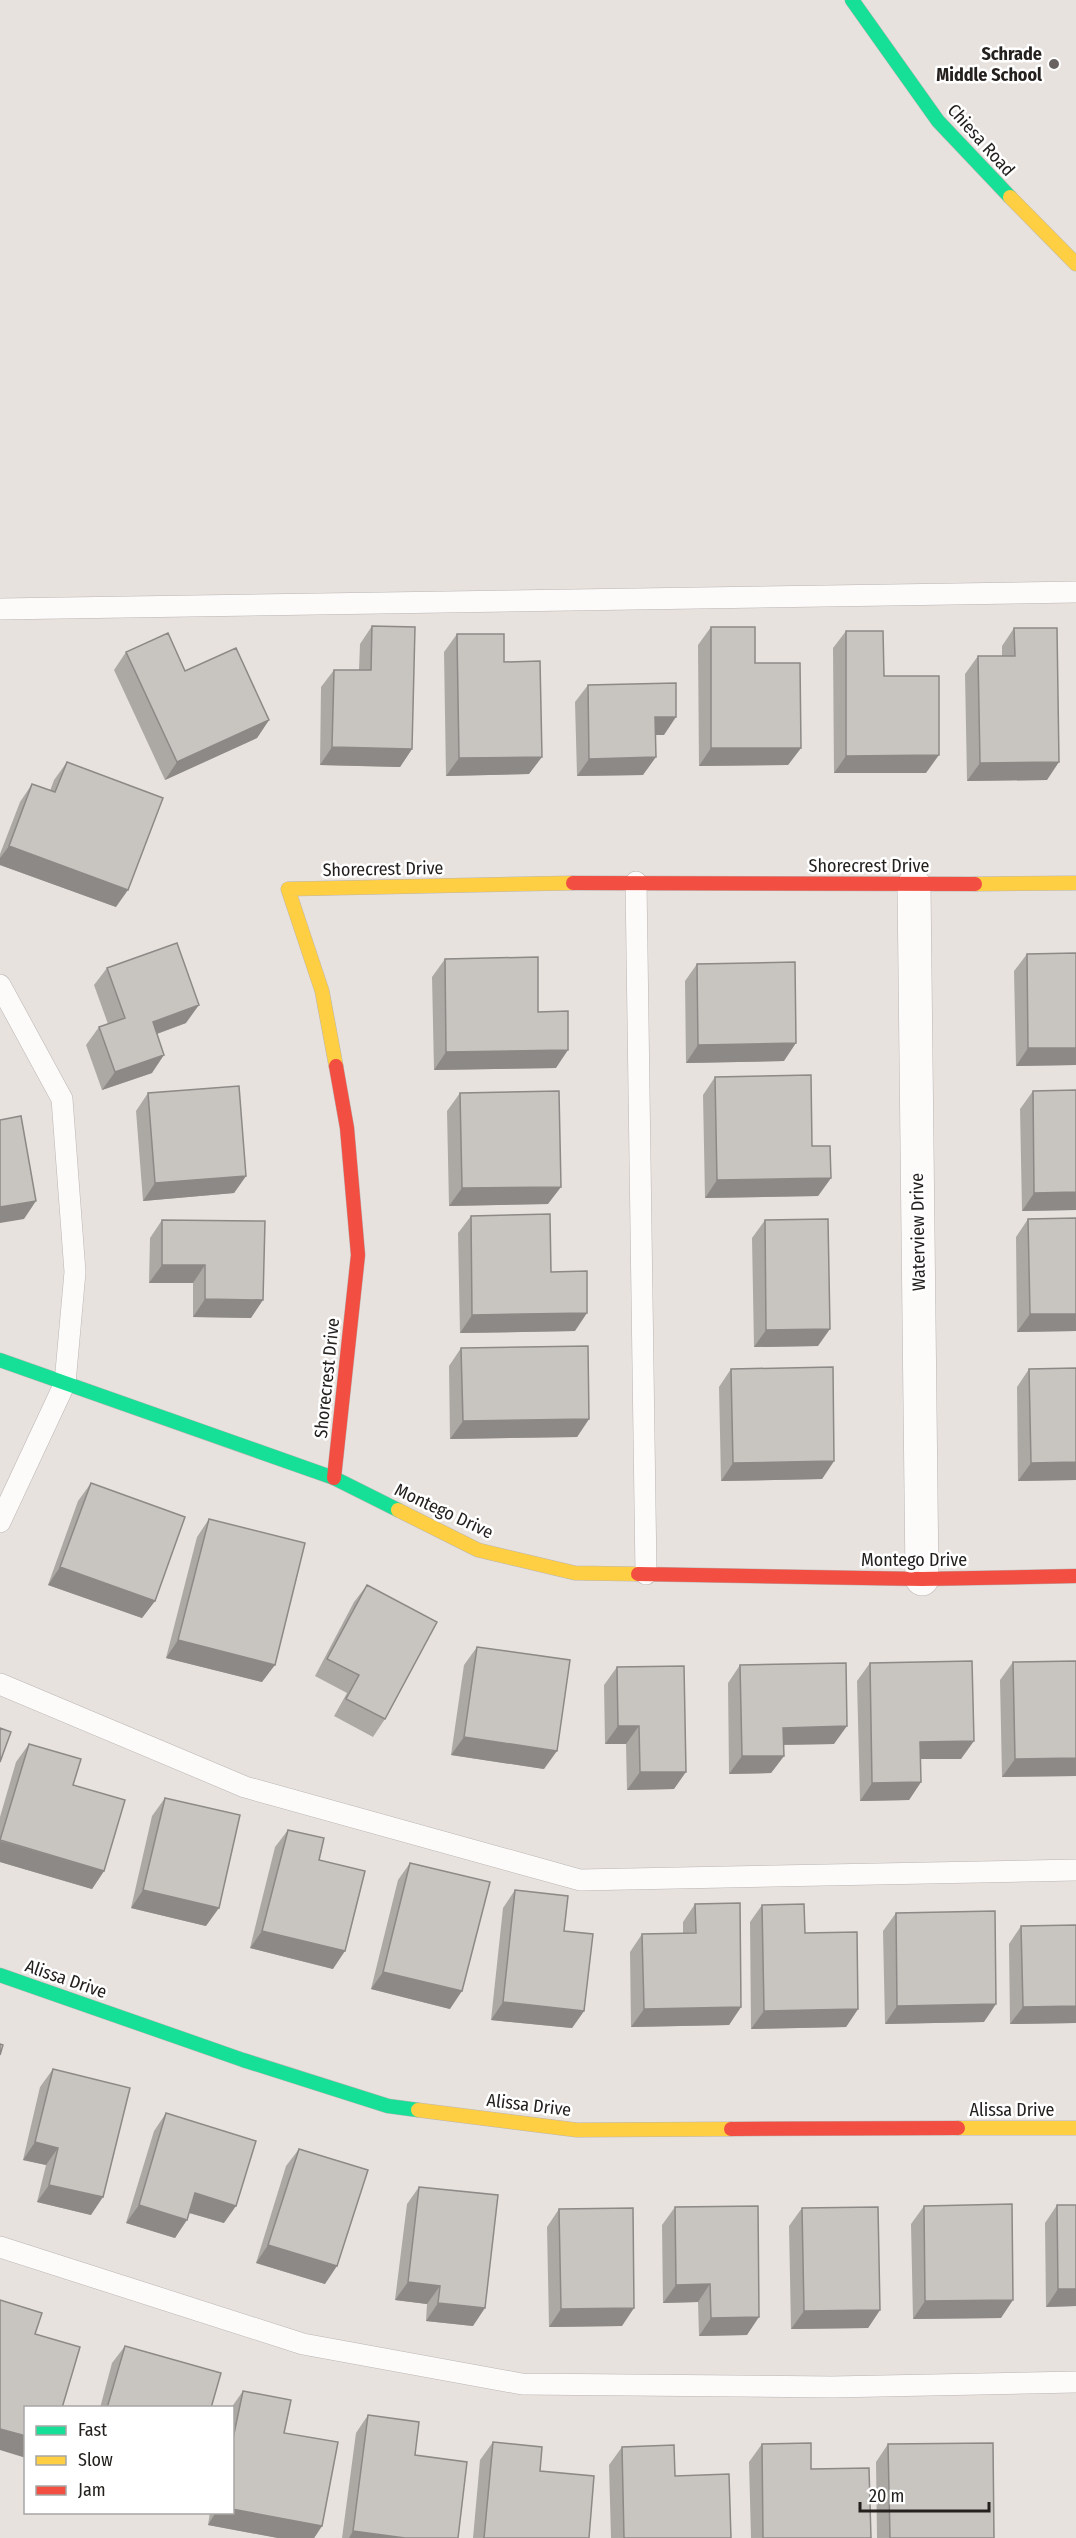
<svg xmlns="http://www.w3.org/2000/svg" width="1076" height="2538" font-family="'Fira Sans Condensed',sans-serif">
<rect width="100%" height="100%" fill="#e8e2de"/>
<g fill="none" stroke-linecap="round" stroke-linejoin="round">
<defs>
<path id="lane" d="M0,609L1076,592
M636,882L646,1574
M0,985L62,1099L75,1272L65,1383L0,1522
M0,1684L245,1787L580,1880L1076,1870
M0,2247L303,2344L522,2384L832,2387L1076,2382"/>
<path id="street" d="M914,885L922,1579"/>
<path id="fast" d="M852,0L938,121L1010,197
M0,1360L334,1478L398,1510
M0,1975L243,2060L388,2106L418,2110"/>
<path id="slow" d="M1010,197L1076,264
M975,884L1076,883
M336,1066L322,991L288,889L573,883
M398,1510L478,1550L575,1573L638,1574
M418,2110L577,2130L731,2129
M958,2128H1076"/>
<path id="jam" d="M573,883L975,884
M334,1478L358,1255L347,1128L336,1066
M638,1574L922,1579L1076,1576
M731,2129L958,2128"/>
</defs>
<!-- lane casing -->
<use href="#lane" stroke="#bab5b3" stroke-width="22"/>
<!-- street casing -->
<use href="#street" stroke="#bab5b3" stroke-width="34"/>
<!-- fast casing -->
<use href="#fast" stroke="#bab5b3" stroke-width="15"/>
<!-- slow casing -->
<use href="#slow" stroke="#bab5b3" stroke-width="15"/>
<!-- jam casing -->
<use href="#jam" stroke="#bab5b3" stroke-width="15"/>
<!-- lane -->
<use href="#lane" stroke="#fcfbfa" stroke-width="21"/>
<!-- street -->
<use href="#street" stroke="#fcfbfa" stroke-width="33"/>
<!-- fast -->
<use href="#fast" stroke="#16e098" stroke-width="14"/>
<!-- slow -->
<use href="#slow" stroke="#ffcf43" stroke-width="14"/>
<!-- jam -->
<use href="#jam" stroke="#f24e42" stroke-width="14"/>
</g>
<!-- wall -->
<path fill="#aca9a5" d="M372,626L412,749L400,767L320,765L321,687L334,670H359L360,644Z
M711,627L755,663L801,748L788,765L699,766L698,645Z
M1014,628L1047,780L967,781L965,674L978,656H1002V646Z
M846,631L884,676L926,773H834L833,648Z
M457,634L504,662L529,774L446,776L444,652Z
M126,652L185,671L269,720L257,738L165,780L114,670Z
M588,685L664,735H656L643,775L577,776L575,702Z
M67,762L116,907L0,865V854L20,802L32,784L50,791L54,780Z
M1076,953V1065L1016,1066L1014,971L1027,954Z
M445,959L538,1012L556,1068L434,1070L432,977Z
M697,964L784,1061L686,1063L685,981Z
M107,968L186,1023L157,1034L152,1073L102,1090L86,1045L99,1027L108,1024L94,985Z
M715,1077L831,1178L818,1196L705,1198L703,1095Z
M1033,1091L1076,1210L1022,1211L1020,1109Z
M148,1093L246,1176L234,1193L143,1201L136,1111Z
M460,1093L548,1204L449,1206L447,1111Z
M471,1216L575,1331L460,1333L458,1233Z
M1028,1219L1076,1331L1017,1332L1016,1237Z
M162,1220L265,1221L251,1318L193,1317V1283H149L150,1238Z
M765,1220L818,1346L754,1347L752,1238Z
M461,1348L589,1419L577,1437L450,1439L449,1366Z
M1076,1368V1480L1018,1481L1017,1387L1029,1369Z
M731,1369L834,1461L822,1479L721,1481L719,1387Z
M91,1483L155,1601L142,1618L48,1585L78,1501Z
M209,1519L262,1682L166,1658L197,1537Z
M367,1585L385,1719L373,1737L334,1716L347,1693L315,1676L354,1602Z
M477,1647L544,1769L451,1755L464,1665Z
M1013,1662L1076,1776L1002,1777L1000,1680Z
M870,1663L961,1759H921V1782L909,1800L860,1801L857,1681Z
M740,1665L834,1744L783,1745L784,1756L771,1773L729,1774L728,1683Z
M617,1667L674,1789L627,1790L626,1744H605L604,1685Z
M29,1744L73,1785L104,1871L92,1889L0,1862V1817L16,1762Z
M165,1798L206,1926L131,1908L152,1816Z
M288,1830L319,1860L333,1969L250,1948L275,1847Z
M410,1863L450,2009L371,1989L398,1880Z
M515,1890L564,1931L584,2011L572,2028L491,2020L503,1908Z
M695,1904L741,2007L729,2025L631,2027L630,1952L642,1934L683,1933V1922Z
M762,1905L805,1933L858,2009L846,2027L751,2029L750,1922Z
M896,1913L984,2022L885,2024L883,1931Z
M1076,1925V2023L1010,2024L1009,1944L1021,1926Z
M53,2069L91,2215L37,2202L46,2165L23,2160L40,2087Z
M166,2113L224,2223L189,2213L175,2238L126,2223L154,2131Z
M299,2149L325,2284L256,2263L286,2166Z
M419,2187L473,2326L426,2321L427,2304L395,2300L407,2204Z
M1057,2205L1076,2306L1046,2307L1045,2223Z
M924,2206L1001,2318L913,2319L911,2224Z
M675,2207L747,2335L699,2336L698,2302L663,2303L662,2225Z
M802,2208L880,2310L868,2328L791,2329L789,2226Z
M559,2209L622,2326L549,2327L547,2227Z
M125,2346L211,2408H100L112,2363Z
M243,2391L284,2433L322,2526L314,2538H278L208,2525L210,2512H232V2408H231Z
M368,2415L458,2538H342L356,2433Z
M493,2442L540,2471L589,2538H473L480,2460Z
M762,2444L811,2469L871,2538H751L749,2462Z
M888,2444L994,2538H877L876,2462Z
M622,2447L675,2476L731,2538H611L609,2465Z"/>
<!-- shaded-wall -->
<path fill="#8c8986" d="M655,717H676L664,735H643Z
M269,720L257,738L165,780L177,762Z
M332,747L412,749L400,767L320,765Z
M711,748H801L788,765L699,766Z
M939,755L926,773H834L846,756Z
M542,757L529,774L446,776L459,758Z
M656,757L643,775L577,776L589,759Z
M1059,762L1047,780L967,781L980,763Z
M9,846L128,890L116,907L0,865V858Z
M199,1005L186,1023L140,1040L153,1022Z
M796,1043L784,1061L686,1063L698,1045Z
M1028,1048H1076V1065L1016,1066Z
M568,1050L556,1068L434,1070L446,1052Z
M164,1055L152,1073L102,1090L115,1072Z
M246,1176L234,1193L143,1201L155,1183Z
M831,1178L818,1196L705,1198L717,1180Z
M561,1187L548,1204L449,1206L462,1188Z
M1076,1192V1210L1022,1211L1034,1193Z
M36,1201L24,1219L0,1223V1207Z
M162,1265H205L193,1283H149Z
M205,1299L263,1300L251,1318L193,1317Z
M587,1313L575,1331L460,1333L472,1315Z
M1030,1314H1076V1331L1017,1332Z
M830,1329L818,1346L754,1347L766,1330Z
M589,1419L577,1437L450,1439L463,1421Z
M834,1461L822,1479L721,1481L733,1463Z
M1076,1462V1480L1018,1481L1031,1463Z
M60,1567L155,1601L142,1618L48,1585Z
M178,1640L275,1665L262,1682L166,1658Z
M618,1726H639L626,1744H605Z
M847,1726L834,1744L771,1745L783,1728Z
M464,1737L557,1751L544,1769L451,1755Z
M974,1741L961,1759H908L920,1742Z
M742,1756H784L771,1773L729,1774Z
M1076,1758V1776L1002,1777L1015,1759Z
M640,1772H686L674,1789L627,1790Z
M921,1782L909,1800L860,1801L872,1783Z
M0,1841L104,1871L92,1889L0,1862Z
M143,1890L219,1908L206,1926L131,1908Z
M262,1931L345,1951L333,1969L250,1948Z
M383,1972L462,1991L450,2009L371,1989Z
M503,2002L584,2011L572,2028L491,2020Z
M996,2004L984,2022L885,2024L897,2006Z
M1076,2006V2023L1010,2024L1023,2007Z
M741,2007L729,2025L631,2027L644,2009Z
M858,2009L846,2027L751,2029L764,2011Z
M35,2142L58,2148L46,2165L23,2160Z
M49,2185L103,2197L91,2215L37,2202Z
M195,2193L236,2206L224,2223L183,2211Z
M139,2205L187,2220L175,2238L126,2223Z
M268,2245L337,2266L325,2284L256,2263Z
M408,2282L440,2286L427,2304L395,2300Z
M710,2284L698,2302L663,2303L676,2285Z
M1058,2289H1076V2306L1046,2307Z
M1013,2300L1001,2318L913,2319L925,2301Z
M438,2303L485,2308L473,2326L426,2321Z
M634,2308L622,2326L549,2327L561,2309Z
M880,2310L868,2328L791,2329L804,2311Z
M759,2317L747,2335L699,2336L711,2318Z
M0,2429L26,2436V2458L0,2450Z
M232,2509L322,2526L314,2538H278L208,2525L216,2512H232Z
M353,2531L405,2538H349Z"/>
<!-- building -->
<path fill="#c8c4c0" stroke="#8c8986" stroke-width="1.5" d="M372,626L415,627L412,749L332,747L334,670H371Z
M711,627H755V663H800L801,748H711Z
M1014,628H1057L1059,762L980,763L978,656H1015Z
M846,631H883L884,676H939V755L846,756Z
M168,633L185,671L236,648L269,720L177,762L126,652Z
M457,634H504V662L540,661L542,757L459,758Z
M676,683V717H655L656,757L589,759L588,685Z
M67,762L163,798L128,890L9,846L32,784L55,792Z
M177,943L199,1005L153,1022L164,1055L115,1072L99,1027L125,1018L107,968Z
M1076,953V1048H1028L1027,954Z
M538,957V1012L568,1011V1050L446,1052L445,959Z
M795,962L796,1043L698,1045L697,964Z
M811,1075L812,1146H830L831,1178L717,1180L715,1077Z
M239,1086L246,1176L155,1183L148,1093Z
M1076,1090V1192L1034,1193L1033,1091Z
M559,1091L561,1187L462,1188L460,1093Z
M21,1116L36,1201L0,1207V1120Z
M550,1214L551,1272L587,1271V1313L472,1315L471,1216Z
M1076,1218V1314H1030L1028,1219Z
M828,1219L830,1329L766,1330L765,1220Z
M162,1220L265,1221L263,1300L205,1299V1265H162Z
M588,1346L589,1419L463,1421L461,1348Z
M833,1367L834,1461L733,1463L731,1369Z
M1076,1368V1462L1031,1463L1029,1369Z
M91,1483L185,1517L155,1601L60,1567Z
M209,1519L305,1543L275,1665L178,1640Z
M367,1585L437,1622L385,1719L346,1699L359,1675L327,1659Z
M477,1647L570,1660L557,1751L464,1737Z
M972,1661L974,1741L920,1742L921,1782L872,1783L870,1663Z
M1076,1661V1758L1015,1759L1013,1662Z
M846,1663L847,1726L783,1728L784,1756H742L740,1665Z
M684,1666L686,1772H640L639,1726H618L617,1667Z
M0,1728L11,1732L0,1762Z
M29,1744L81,1759L73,1785L125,1800L104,1871L0,1840Z
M165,1798L240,1815L219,1908L143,1890Z
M288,1830L324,1838L319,1860L365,1871L345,1951L262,1931Z
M410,1863L490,1882L462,1991L383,1972Z
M515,1890L568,1896L564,1931L593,1934L584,2011L503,2002Z
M740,1903L741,2007L644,2009L642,1934L696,1933L695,1904Z
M804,1904L805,1933L857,1932L858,2009L764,2011L762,1905Z
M995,1911L996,2004L897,2006L896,1913Z
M1076,1925V2006L1023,2007L1021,1926Z
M0,2044L3,2045L0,2055Z
M53,2069L130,2088L103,2197L49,2185L58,2148L35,2142Z
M166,2113L256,2141L236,2206L195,2193L187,2220L139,2205Z
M299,2149L368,2170L337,2266L268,2245Z
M419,2187L498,2195L485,2308L438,2303L440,2286L408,2282Z
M1012,2204L1013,2300L925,2301L924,2206Z
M1057,2205H1076V2289H1058Z
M758,2206L759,2317L711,2318L710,2284L676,2285L675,2207Z
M878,2207L880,2310L804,2311L802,2208Z
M633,2208L634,2308L561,2309L559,2209Z
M0,2300L42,2313L35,2334L80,2347L62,2408H26V2436L0,2429Z
M125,2346L221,2373L211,2408H107Z
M243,2391L291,2400L284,2433L338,2442L322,2526L232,2509V2443Z
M368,2415L419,2422L415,2455L467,2462L458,2538H405L353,2531Z
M493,2442L542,2447L540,2471L594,2476L589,2538H484Z
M811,2443V2469L869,2468L871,2538H763L762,2444Z
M993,2443L994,2538H890L888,2444Z
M674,2445L675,2476L729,2474L731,2538H624L622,2447Z"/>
<!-- markers -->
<circle fill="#696461" stroke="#fff" stroke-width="2" cx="1054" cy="64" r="6"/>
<g text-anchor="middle" stroke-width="5" stroke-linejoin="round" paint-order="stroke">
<!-- poi labels -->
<g font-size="18" font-weight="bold" fill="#24201e" stroke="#fff" text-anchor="end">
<text x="1042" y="60">Schrade<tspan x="1042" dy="21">Middle School</tspan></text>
</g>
<!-- street labels -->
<g font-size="18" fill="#24201e" stroke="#fff">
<text transform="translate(981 140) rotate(48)" y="6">Chiesa Road</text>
<text x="869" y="872">Shorecrest Drive</text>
<text transform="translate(383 869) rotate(-1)" y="6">Shorecrest Drive</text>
<text transform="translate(918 1232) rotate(-91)" y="6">Waterview Drive</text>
<text transform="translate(327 1378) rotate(-84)" y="6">Shorecrest Drive</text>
<text transform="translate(444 1511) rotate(25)" y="6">Montego Drive</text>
<text x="914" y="1566">Montego Drive</text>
<text transform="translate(66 1979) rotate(19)" y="6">Alissa Drive</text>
<text transform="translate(529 2105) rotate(7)" y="6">Alissa Drive</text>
<text x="1012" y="2116">Alissa Drive</text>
</g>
</g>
<!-- legend -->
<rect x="24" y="2406" width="210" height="108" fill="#ffffff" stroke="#a7a6a5" stroke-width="1.5"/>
<rect x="36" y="2426" width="30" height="9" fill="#16e098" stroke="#a7a6a5" stroke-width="1.5"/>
<text x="78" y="2436" font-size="18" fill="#24201e">Fast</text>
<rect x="36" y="2456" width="30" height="9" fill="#ffcf43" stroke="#a7a6a5" stroke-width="1.5"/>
<text x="78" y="2466" font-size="18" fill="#24201e">Slow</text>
<rect x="36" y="2486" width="30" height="9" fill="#f24e42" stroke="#a7a6a5" stroke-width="1.5"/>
<text x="78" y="2496" font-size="18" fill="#24201e">Jam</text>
<!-- scale -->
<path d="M860 2502v9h129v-9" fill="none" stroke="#24201e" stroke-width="3"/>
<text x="869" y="2502" font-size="18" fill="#24201e" stroke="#ffffff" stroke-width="4.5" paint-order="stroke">20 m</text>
</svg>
